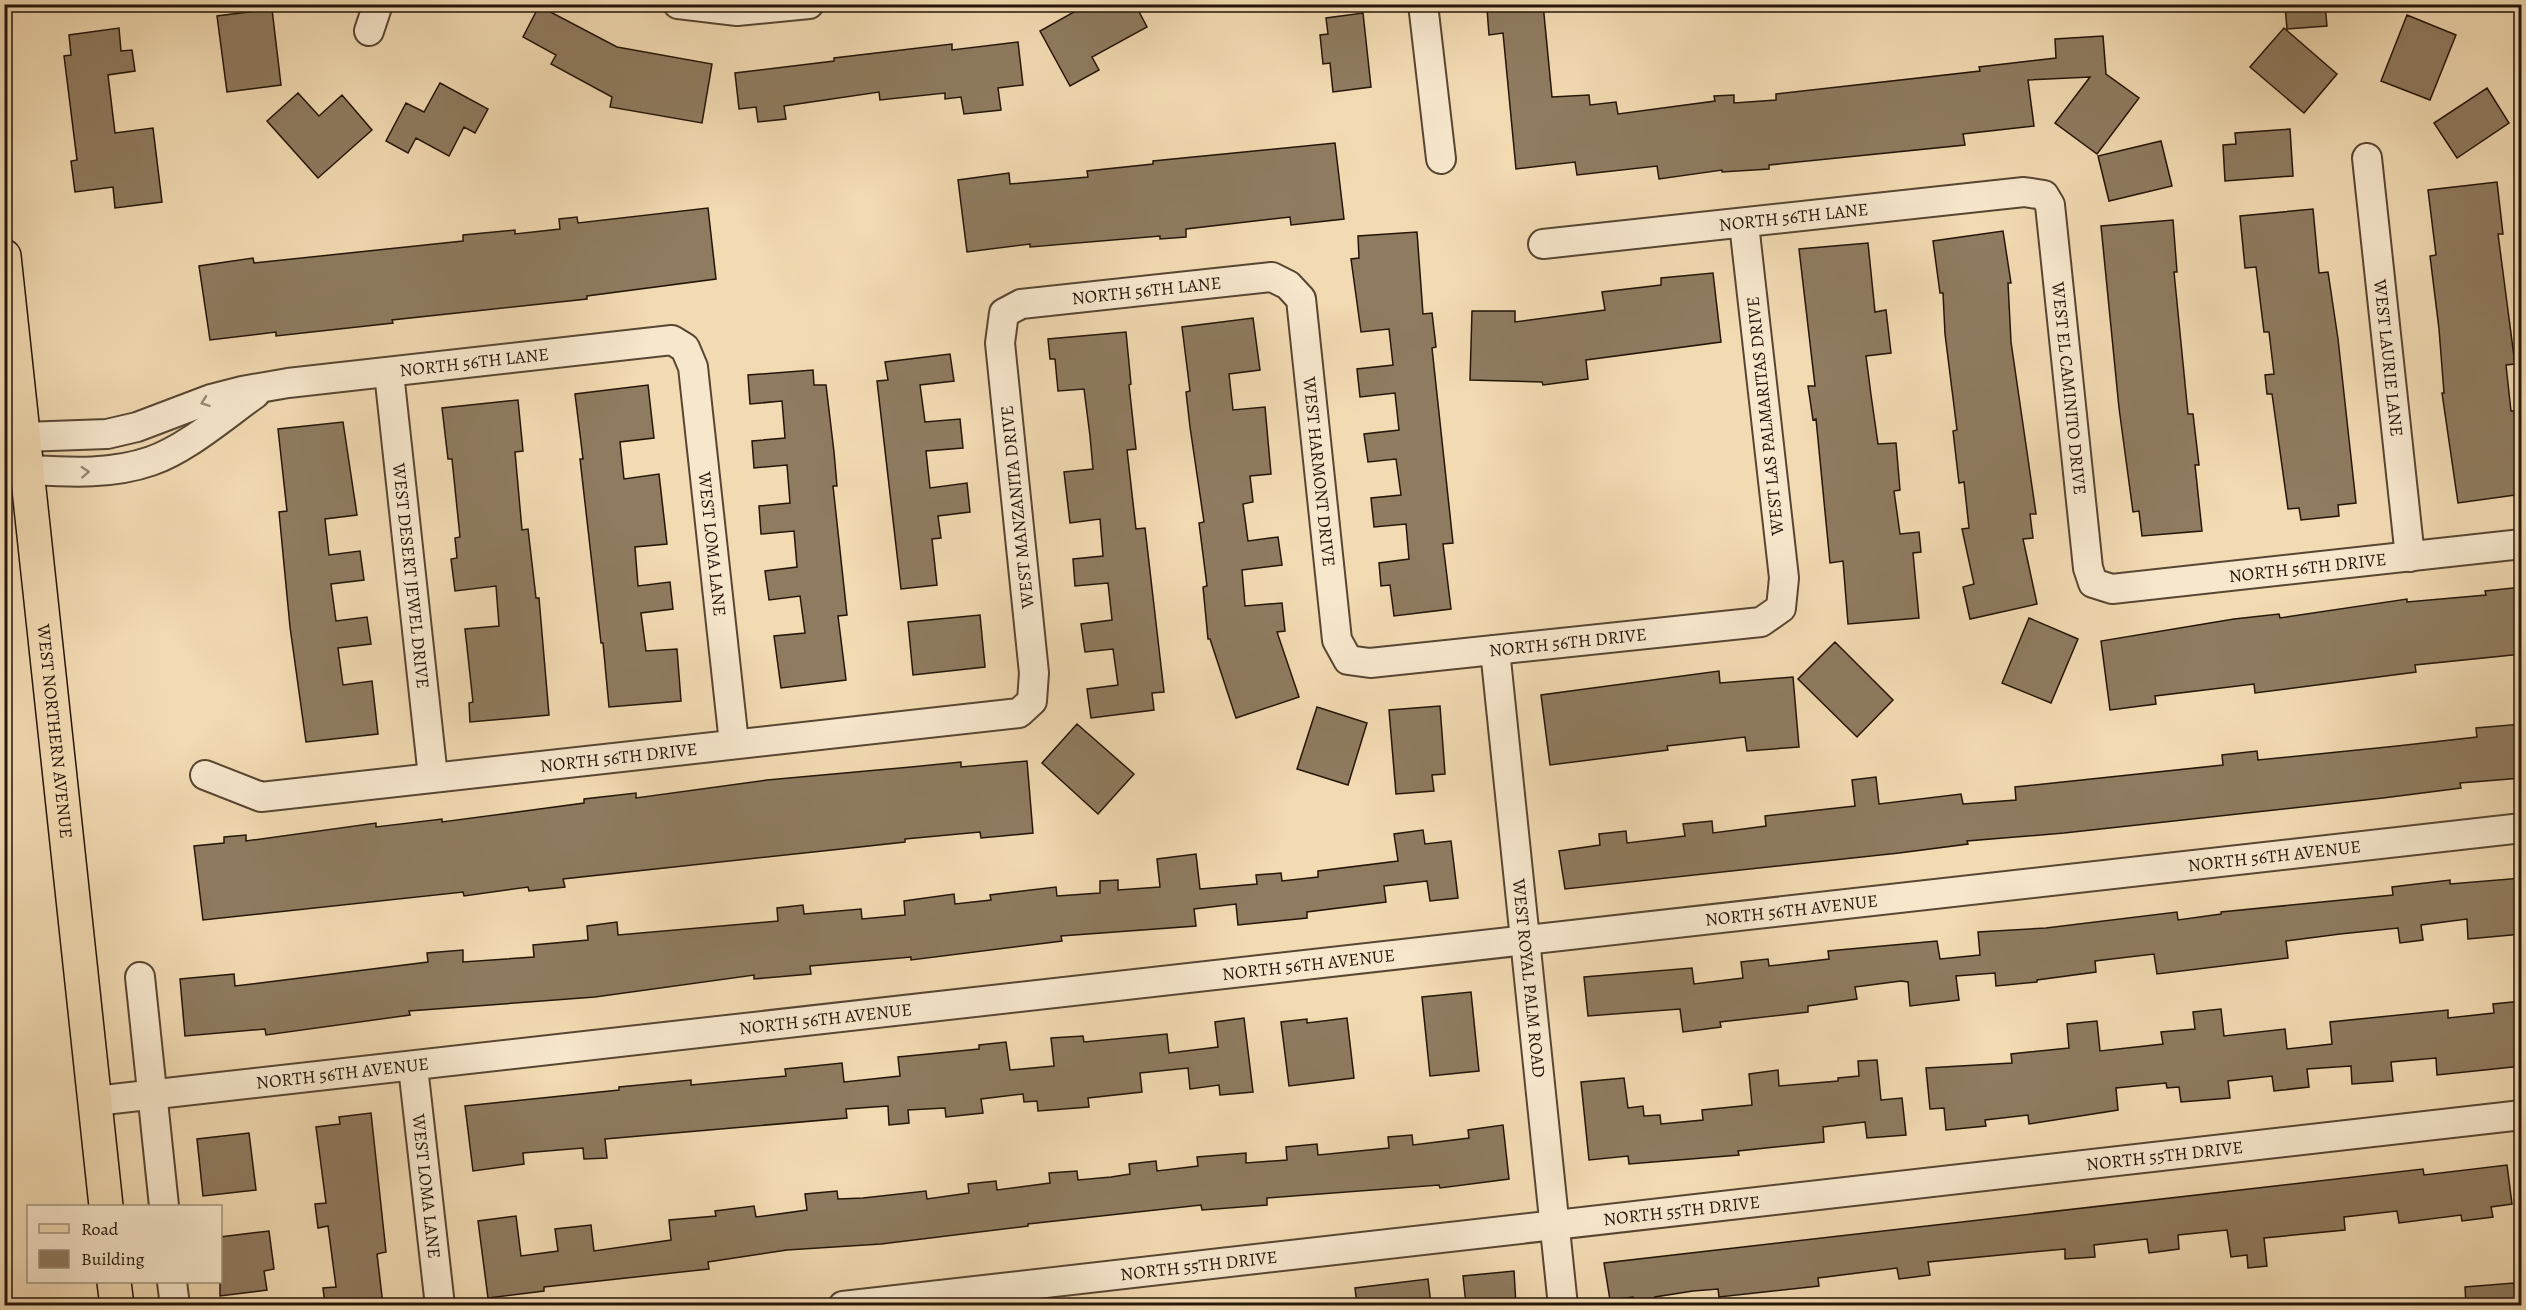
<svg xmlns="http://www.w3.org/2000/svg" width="2526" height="1310" font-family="Alegreya,serif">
<rect width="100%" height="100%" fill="#f2dab2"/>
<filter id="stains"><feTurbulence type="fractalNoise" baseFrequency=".00333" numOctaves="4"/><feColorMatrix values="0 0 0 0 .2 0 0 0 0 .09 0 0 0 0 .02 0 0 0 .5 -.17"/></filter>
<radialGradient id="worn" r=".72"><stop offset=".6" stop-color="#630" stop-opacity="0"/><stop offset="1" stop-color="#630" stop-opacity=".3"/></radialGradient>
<!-- building -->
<path fill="#8f7b60" stroke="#241508" stroke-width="1.5" d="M1088,4H1135L1147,27L1092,57L1099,70L1070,86L1040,31Z
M1543,4L1552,97L1589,95L1590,105L1616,102L1618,114L1715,101L1714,96L1734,95V103L1776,100V94L1980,71L1979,67L2056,58L2055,39L2103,36L2106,74L2139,98L2097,154L2055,123L2090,77L2028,80L2034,126L1963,134L1965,145L1769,165V169L1722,172V170L1659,179L1657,166L1577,175L1575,162L1516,169L1503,33L1489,35L1487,9Z
M2325,4L2327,26L2287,29L2285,6Z
M539,6L617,47L712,64L702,123L610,107L612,97L551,64L556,55L523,37Z
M272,9L281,85L227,92L217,16Z
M1363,13L1371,87L1333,92L1330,63L1323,64L1320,35L1328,34L1326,18Z
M2407,15L2456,35L2430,100L2381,81Z
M119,28L121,51L132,50L135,71L108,75L115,133L153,128L162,202L115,208L113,187L75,192L71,161L77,160L64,56L71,55L69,35Z
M2284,28L2337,74L2304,113L2250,67Z
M1018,42L1023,85L998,88L1001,110L964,114L961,97L945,99V93L880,100L879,92L784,106L786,119L758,122L756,107L739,109L735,73L834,61V58L952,44V50Z
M440,83L488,109L475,133L464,127L449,156L416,138L408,153L386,141L406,103L424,112Z
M2487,88L2509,123L2457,158L2434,123Z
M298,93L319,116L342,95L372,130L318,178L267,121Z
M2290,129L2293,176L2225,181L2223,145L2236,144L2235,133Z
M2161,141L2172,186L2109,201L2098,156Z
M1335,143L1344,219L1291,225L1290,217L1186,229V237L1160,239V236L1030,247V244L967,252L958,180L1009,173L1010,184L1088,177L1087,171L1153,164V161Z
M2497,182L2503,234H2498L2515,364L2506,365L2511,411H2516L2522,454V494L2458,503L2442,393H2444L2439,329L2430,256L2436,255L2428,190Z
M708,208L716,279L587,296V299L392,320L393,323L276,336V332L210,340L199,266L253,258L254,263L463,241V235L515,230V234L560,229L559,219L577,217L578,223Z
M2313,209L2319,273L2328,272L2338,339L2356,503L2338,505L2339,516L2301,520L2299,508L2288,509L2272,394H2267L2265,375L2274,374L2269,332H2264L2256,267L2245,268L2240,216Z
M2173,220L2177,272H2174L2188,414H2193L2199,465H2195L2202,531L2142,536L2139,511L2133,512L2119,408L2101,226Z
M2003,231L2011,283H2008L2011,342L2036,514H2030L2033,538L2023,539L2037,604L1970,619L1963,587L1974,584L1962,529L1969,528L1964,482L1959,483L1953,431L1957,430L1945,334L1943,293H1940L1933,241Z
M1417,232L1423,314L1432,313L1436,347L1432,348L1453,543L1443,544L1451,609L1394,616L1390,585L1381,586L1379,563L1409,559L1406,524L1374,527L1371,498L1401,495L1396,459L1368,462L1364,434L1399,430L1395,393L1360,397L1357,369L1393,365L1389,329L1361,332L1351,259L1359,258L1358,236Z
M1868,243L1875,312L1886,310L1891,353L1866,356L1871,395L1878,444L1896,443L1900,490L1894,491L1900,534L1919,532L1921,552L1913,553L1919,618L1848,624L1843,561L1830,563L1816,419L1813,420L1808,386H1815L1799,249Z
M1713,273L1721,342L1586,360L1588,379L1543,385L1542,382L1470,380L1472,311H1515V322L1605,310L1602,292L1661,285V278Z
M1253,318L1260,370L1229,374L1233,410L1265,407L1271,474L1250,476L1253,502L1243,504L1248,541L1278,537L1282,565L1242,570L1245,606L1282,603L1285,631L1277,632L1299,697L1236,718L1210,639H1208L1203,587L1207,586L1199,523L1204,522L1190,427L1186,392L1190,391L1182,327Z
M1126,332L1131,384L1129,385L1136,449L1127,450L1136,529L1145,528L1164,692L1152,693L1154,710L1091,718L1087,689L1118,685L1113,649L1085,652L1081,624L1112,620L1108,583L1075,586L1073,559L1103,556L1100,519L1070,523L1064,472L1093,469L1090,436L1084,389L1058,391L1055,359H1050L1048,339Z
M950,354L954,381L920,385L925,422L960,419L963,448L926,451L930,488L967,483L970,512L938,516L941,538L932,539L937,585L901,589L877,381L888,380L885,362Z
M813,370L814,385H826L834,452L837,486H833L847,615L838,616L846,680L781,688L774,636L805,633L800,596L769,600L765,571L797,567L794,531L761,534L759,506L790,503L787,465L754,468L752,441L785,438L782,401L750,404L748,375Z
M648,385L654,438L620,442L624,479L659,474L667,544L635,547L638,586L670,582L673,609L641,613L646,651L677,649L681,701L609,707L603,643H601L580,459H583L575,394Z
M518,400L523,451L515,452L522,530L528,529L536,598H539L549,715L470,722L469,703L473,702L465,629L499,626L496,586L455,591L451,559L457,558L455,538L460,537L452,459H448L442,408Z
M343,422L357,515L325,519L329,555L360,551L364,580L331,584L336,621L367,617L371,644L338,648L343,685L372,681L378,734L306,742L290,627L279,512L287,511L278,429Z
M2522,587V654L2415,665L2416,672L2255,693L2254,684L2155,696L2156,704L2110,710L2101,641L2234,619L2279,614L2280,618L2407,599V602L2486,595L2485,591Z
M980,615L985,667L913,675L908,622Z
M2029,618L2078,639L2051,703L2002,683Z
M1835,642L1893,700L1857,737L1798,679Z
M1719,671L1720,683L1793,677L1799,747L1747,751L1745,737L1667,746L1668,750L1550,765L1541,695Z
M1440,706L1445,774L1432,775L1434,791L1396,794L1389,710Z
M1317,707L1367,723L1348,785L1297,769Z
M1077,724L1134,774L1098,814L1042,763Z
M2522,724V778L2460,783L2461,788L2383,798L2064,833L1967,841L1968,844L1899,853L1565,889L1559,851L1600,845L1599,834L1626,831L1627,843L1685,836L1683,824L1712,821L1713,833L1766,826L1765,816L1855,806L1852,780L1876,777L1879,804L1961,794L1963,804L2016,800L2015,787L2223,765L2222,755L2257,751L2258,760L2397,746L2477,737L2476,728Z
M1027,761L1033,833L981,838L980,832L905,839V842L832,850L563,879L565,887L529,891L528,887L464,896L463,892L203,920L194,846L224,843V837L246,835V841L376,823V827L442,819V822L584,803V799L636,793V798L767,780L911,767L961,762V767Z
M1423,830L1425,844L1451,841L1458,898L1430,901L1427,881L1384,886L1386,902L1307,912V918L1238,925L1236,904L1194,909L1196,926L1061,936L1062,941L911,960V957L810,966L811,974L754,979V975L595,997L409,1011L410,1015L266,1035L265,1029L185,1036L180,979L234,974L235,986L428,962L427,953L463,950V962L534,957L533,945L588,940L587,926L617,922L618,935L778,921L777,908L803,905L804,914L861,909L862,919L905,915L904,901L954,894L955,904L991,900L990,895L1056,887L1057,896L1100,893V881L1118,880V890L1160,887L1157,859L1196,854L1200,889L1257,884L1256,875L1281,873L1282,881L1318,877V871L1398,861L1394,834Z
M2522,878V934L2468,939L2467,919L2421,925L2423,940L2400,943L2398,928L2340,934L2286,941L2288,958L2157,974L2154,954L2095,961L2096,972L2037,980V982L1996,986L1995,973L1956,976L1959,1000L1910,1006L1908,982L1901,981L1855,987L1857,999L1808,1006V1012L1720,1022L1721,1027L1683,1032L1680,1009L1588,1016L1584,977L1692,968L1694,984L1743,978L1741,962L1768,959L1769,966L1829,959L1828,951L1937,941L1940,959L1980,955L1978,932L2046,928L2177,912L2178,920L2221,914V912L2393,895L2392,887L2450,880V884Z
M1471,992L1479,1071L1430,1076L1422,997Z
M2522,1001V1066L2437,1075L2436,1058L2391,1062L2393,1081L2352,1084L2351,1066L2307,1069L2309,1087L2274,1091L2272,1076L2228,1081L2230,1098L2181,1102L2179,1087L2167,1088L2166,1083L2116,1088L2118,1110L2029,1124L2028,1115L1985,1120L1986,1126L1946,1130L1944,1108L1930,1109L1926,1068L2012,1063L2011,1054L2069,1048L2067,1024L2097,1021L2100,1051L2163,1044L2161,1032L2195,1029L2193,1012L2221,1009L2224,1036L2285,1029L2287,1049L2332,1044L2330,1022L2448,1010V1018L2494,1013L2493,1004Z
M1244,1018L1253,1092L1220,1095L1219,1085L1190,1089L1188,1068L1140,1073L1142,1092L1088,1098L1089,1107L1038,1111L1037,1101L1024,1102L1023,1094L981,1099L983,1113L946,1117L945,1108L908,1110L909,1123L889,1125L888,1106L846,1109L847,1118L605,1139L607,1158L584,1159L583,1148L523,1153L524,1164L473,1171L465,1106L619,1090V1087L691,1080V1085L786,1076L785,1069L842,1063L844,1082L900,1076L898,1057L979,1049V1045L1006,1042L1010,1070L1054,1066L1051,1038L1083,1036L1084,1042L1167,1034L1169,1053L1218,1047L1215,1022Z
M1347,1018L1354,1078L1289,1086L1281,1022L1307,1019V1023Z
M1877,1060L1881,1100L1902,1098L1906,1135L1867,1138L1865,1122L1823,1127L1824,1142L1738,1151L1739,1155L1629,1164L1628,1156L1589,1160L1581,1082L1624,1078L1628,1108L1643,1106L1644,1116L1660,1115L1661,1124L1703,1120L1702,1110L1752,1105L1749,1074L1778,1070L1779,1086L1838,1081V1078L1859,1076L1858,1061Z
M371,1113L386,1252L377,1254L383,1305H325L323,1288L336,1287L328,1226L318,1228L315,1204L326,1203L316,1127L340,1124L339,1117Z
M1503,1125L1509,1179L1440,1188L1439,1185L1267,1198V1205L1202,1210L1201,1205L1028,1224V1226L881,1244L787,1250L708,1262L709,1269L544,1287V1291L488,1298L478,1221L516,1216L521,1256L558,1251L555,1229L591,1225L594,1251L671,1240L669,1220L716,1216L715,1211L754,1206L756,1217L807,1210L805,1194L837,1191L838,1199L863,1198L926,1191L927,1199L969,1193L968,1184L996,1181L997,1190L1050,1183L1049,1173L1077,1171L1078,1180L1111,1177L1130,1174L1129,1164L1156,1161L1157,1171L1198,1166L1197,1157L1246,1153V1163L1287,1160L1286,1147L1317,1144L1318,1155L1389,1148L1388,1137L1412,1135L1413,1145L1469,1138L1468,1130Z
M249,1133L256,1190L203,1196L197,1139Z
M2507,1165L2512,1204L2491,1207L2493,1217L2462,1221L2461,1215L2399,1223L2397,1211L2344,1217L2345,1230L2264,1238L2267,1266L2248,1268L2247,1255L2231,1257L2227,1230L2178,1235L2179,1249L2149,1253L2147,1239L2094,1245L2095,1257L2065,1259V1249L2011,1254L1928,1262L1930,1275L1899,1279L1897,1268L1818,1278L1819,1286L1719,1297L1718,1289L1693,1291L1655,1297L1656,1305H1634L1633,1297L1610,1300L1604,1263L2423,1169L2424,1175Z
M269,1231L274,1269L264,1271L267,1290L220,1296V1237Z
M1514,1271L1516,1305H1466L1463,1276Z
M1428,1279L1431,1305H1357L1355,1288Z
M2514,1283L2516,1305H2466L2465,1287Z"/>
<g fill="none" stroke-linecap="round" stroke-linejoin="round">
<defs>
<g id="minor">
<path d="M678,4L737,11L809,4"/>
<path d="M1423,4L1441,159"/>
<path d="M369,31L378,4"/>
<path id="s1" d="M2367,158L2410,557"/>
<path id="s2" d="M1543,244L2024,192L2044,195L2050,205L2088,568L2093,583L2112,589L2522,544"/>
<path id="s3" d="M389,373L433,777"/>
<path id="s4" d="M23,437L107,434L137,427L211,399L242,391L288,383L672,340L685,348L693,367L734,743"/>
<path d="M27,470C68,472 111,475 151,461C186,449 224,416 255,394"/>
<path id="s5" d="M1495,650L1563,1306"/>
<path id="s6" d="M205,775L261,797L1019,713L1032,701L1034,673L1000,343L1004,313L1021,304L1272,277L1288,285L1301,299L1337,640L1348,660L1370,663L1761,622L1781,608L1784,578L1744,224"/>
<path d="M140,977L164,1206"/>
<path id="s7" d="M413,1067L440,1306"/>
<path id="s8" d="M95,1101L2522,828"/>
<path d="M172,1282L175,1306"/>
<path id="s9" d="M843,1306L2522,1115"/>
</g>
<g id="major">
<path id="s10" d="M4,256L106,1206"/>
<path d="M114,1282L117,1306"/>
</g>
</defs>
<!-- minor casing -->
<use href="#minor" stroke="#584632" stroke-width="32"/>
<!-- major casing -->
<use href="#major" stroke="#241508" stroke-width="36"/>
<!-- minor -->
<use href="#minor" stroke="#f7e7cd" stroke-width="28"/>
<!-- major -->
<use href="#major" stroke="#f2dab2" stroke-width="33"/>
</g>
<!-- one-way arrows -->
<defs><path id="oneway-chevron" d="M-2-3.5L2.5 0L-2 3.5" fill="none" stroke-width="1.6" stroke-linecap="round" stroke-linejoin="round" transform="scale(1.5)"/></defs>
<g stroke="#988874">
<use href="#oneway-chevron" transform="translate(205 402) rotate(160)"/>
<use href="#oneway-chevron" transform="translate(85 472) rotate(-3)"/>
</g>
<g text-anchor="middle" stroke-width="5" stroke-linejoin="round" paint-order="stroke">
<!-- street labels -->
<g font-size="18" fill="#241508" stroke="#f7e7cd">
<text dy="6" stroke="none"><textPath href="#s2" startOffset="252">NORTH 56TH LANE</textPath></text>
<text dy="6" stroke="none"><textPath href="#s6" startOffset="1376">NORTH 56TH LANE</textPath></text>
<text dy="6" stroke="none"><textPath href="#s1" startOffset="201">WEST LAURIE LANE</textPath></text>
<text dy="6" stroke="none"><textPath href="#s4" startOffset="460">NORTH 56TH LANE</textPath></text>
<text dy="6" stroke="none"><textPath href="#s2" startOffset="700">WEST EL CAMINITO DRIVE</textPath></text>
<text transform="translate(1765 416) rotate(-96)" y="6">WEST LAS PALMARITAS DRIVE</text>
<text dy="6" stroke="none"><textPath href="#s6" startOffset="1713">WEST HARMONT DRIVE</textPath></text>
<text transform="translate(1017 507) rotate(-96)" y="6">WEST MANZANITA DRIVE</text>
<text dy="6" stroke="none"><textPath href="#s4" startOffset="873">WEST LOMA LANE</textPath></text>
<text dy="6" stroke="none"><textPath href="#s2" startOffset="1113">NORTH 56TH DRIVE</textPath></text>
<text dy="6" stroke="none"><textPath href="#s3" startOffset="204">WEST DESERT JEWEL DRIVE</textPath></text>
<text dy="6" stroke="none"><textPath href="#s6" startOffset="2126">NORTH 56TH DRIVE</textPath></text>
<text dy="6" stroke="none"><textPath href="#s10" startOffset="478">WEST NORTHERN AVENUE</textPath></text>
<text dy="6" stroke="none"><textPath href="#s6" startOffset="420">NORTH 56TH DRIVE</textPath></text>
<text dy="6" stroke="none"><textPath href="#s8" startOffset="2193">NORTH 56TH AVENUE</textPath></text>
<text dy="6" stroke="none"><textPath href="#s8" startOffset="1707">NORTH 56TH AVENUE</textPath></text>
<text dy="6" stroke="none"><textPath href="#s8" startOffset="1221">NORTH 56TH AVENUE</textPath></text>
<text dy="6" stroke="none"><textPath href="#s5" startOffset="330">WEST ROYAL PALM ROAD</textPath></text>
<text dy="6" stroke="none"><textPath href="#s8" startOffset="735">NORTH 56TH AVENUE</textPath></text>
<text dy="6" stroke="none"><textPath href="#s8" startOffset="249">NORTH 56TH AVENUE</textPath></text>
<text dy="6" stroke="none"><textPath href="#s9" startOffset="1330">NORTH 55TH DRIVE</textPath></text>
<text dy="6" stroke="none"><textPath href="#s7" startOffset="120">WEST LOMA LANE</textPath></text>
<text dy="6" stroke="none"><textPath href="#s9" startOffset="844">NORTH 55TH DRIVE</textPath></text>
<text dy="6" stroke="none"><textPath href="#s9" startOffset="358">NORTH 55TH DRIVE</textPath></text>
</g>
</g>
<!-- margin -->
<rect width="2526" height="1310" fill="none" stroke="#f2dab2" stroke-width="24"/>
<rect x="6" y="6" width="2514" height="1298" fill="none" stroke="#241508" stroke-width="3"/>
<rect x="12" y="12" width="2502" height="1286" fill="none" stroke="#241508" stroke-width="1.5"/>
<!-- legend -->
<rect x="27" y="1205" width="195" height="78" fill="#f7e7cd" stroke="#a3937e" stroke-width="1.5"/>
<rect x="39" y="1224" width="30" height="9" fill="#f2dab2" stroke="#a3937e" stroke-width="1.5"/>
<text x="81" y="1235" font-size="18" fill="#241508">Road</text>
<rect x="39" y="1250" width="30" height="18" fill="#8f7b60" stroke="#a3937e" stroke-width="1.5"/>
<text x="81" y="1265" font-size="18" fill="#241508">Building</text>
<rect width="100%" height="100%" filter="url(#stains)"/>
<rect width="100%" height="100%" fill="url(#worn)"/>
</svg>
